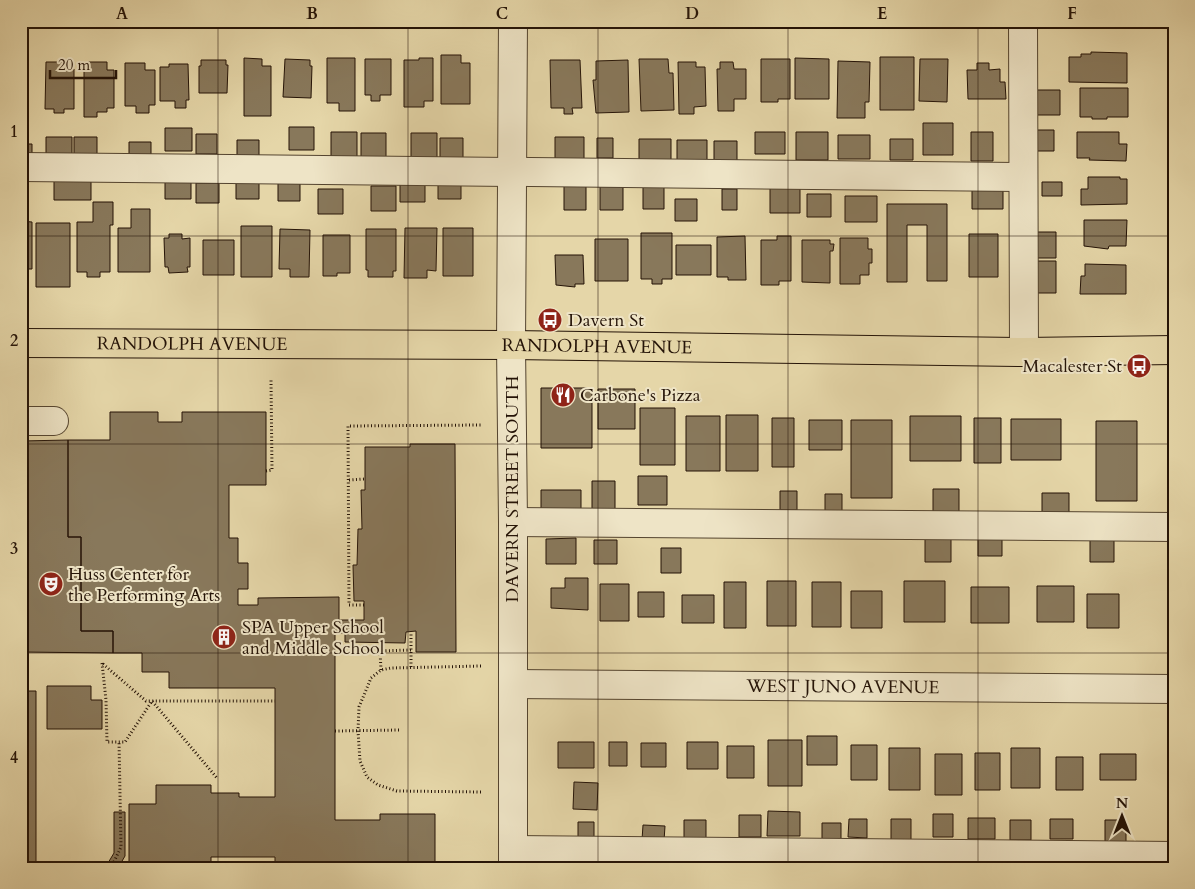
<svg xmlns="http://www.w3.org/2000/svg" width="1195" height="889" font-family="Cardo,serif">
<rect width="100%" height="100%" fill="#e5d6a8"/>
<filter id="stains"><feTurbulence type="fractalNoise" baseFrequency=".004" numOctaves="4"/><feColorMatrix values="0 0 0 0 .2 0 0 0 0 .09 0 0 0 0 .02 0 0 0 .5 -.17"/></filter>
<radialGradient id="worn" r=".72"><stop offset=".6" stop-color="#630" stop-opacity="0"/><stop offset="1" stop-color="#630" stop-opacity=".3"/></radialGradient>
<!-- building -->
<path fill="#88785b" stroke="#241307" d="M1091,52L1127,53V83L1069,82V57H1081V54H1091Z
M441,55H461V63H470V104H441Z
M880,57H914V110H880Z
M244,58L262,59V66H271V116H244Z
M327,58H355V111H339V103H327Z
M419,58H433V101H424V107H404V60H419Z
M795,58L829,59V99H795Z
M285,59L310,60V66H312L311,98L283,97Z
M365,59H391V95H380V101H371V95H365Z
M639,59H668L669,73H673L674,110L641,111Z
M761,59H790V99H778V102H761Z
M920,59H948L947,102L919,101Z
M201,60H226V65H228L227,93H199V66H201Z
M550,60H580L582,108H572L573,114H564V108H551Z
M628,60L629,112L596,113L593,80H596V61Z
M838,61L870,62L869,102H865V118H837Z
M46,62H64V69H74V109H64V113H54V109H45Z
M88,62H107V70H114V108H107V112H97V117H84V69H88Z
M678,62H696V67H705L706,106L694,107V114H679Z
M720,62H733L734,69H746V99H734V111H718L717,69H720Z
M21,63H24L23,116H21Z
M125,63H145V70H155V105H149V113H136V106H125Z
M977,63H989V70L1000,69V82H1005L1006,99H968L967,70H977Z
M169,64H188L189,100H186V108H175V101H160V67H169Z
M1080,88H1128V117H1107V119H1092V117H1080Z
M1032,90H1060V115H1032Z
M923,123H953V155H923Z
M289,127H314V150H289Z
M165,128H192V151H165Z
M1032,130H1054V151H1032Z
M331,132H357V159H331Z
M755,132H785V154H755Z
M796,132H828V160H796Z
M971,132H993V161H971Z
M1077,132H1119V144H1127L1126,161L1089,160L1090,158H1077Z
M361,133H386V159H361Z
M411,133H437V159H411Z
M196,134H217V154H196Z
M838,135H870V159H838Z
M46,137H72V158H46Z
M74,137H97V157H74Z
M555,137H584V160H555Z
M440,138H463V159H440Z
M597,138H613V158H597Z
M639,139H671V164H639Z
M890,139H913V160H890Z
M237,140H259V160H237Z
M677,140H707V161H677Z
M714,141H737V163H714Z
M129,142H151V157H129Z
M21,144H32V157H21Z
M236,176H259V199H236Z
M278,177H300V201H278Z
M438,177H461V199H438Z
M1088,177H1120V179H1127V204L1081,205V189H1088Z
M400,178H425V202H400Z
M54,179H91V200H54Z
M165,179H191V199H165Z
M1042,182H1062V196H1042Z
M196,183H219V203H196Z
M371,186H396V211H371Z
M564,186H586V210H564Z
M600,186H623V210H600Z
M643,187H664V209H643Z
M770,187H800V213H770Z
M972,187H1003V209H972Z
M318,189H343V214H318Z
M722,189H737V210H722Z
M807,194H831V217H807Z
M845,196H877V222H845Z
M675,199H697V221H675Z
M93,202H113V225H110V272H100V277H87V272H77V222H93Z
M887,204H947V281H927V225H907V282H887Z
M131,209H150V272H118V228H131Z
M1084,220H1127L1126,246H1109L1108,249L1084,246Z
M21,221L32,222V269H21Z
M36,223H70V287H36Z
M241,226H272V277H241Z
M405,228H437L436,271L427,270V278H404Z
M443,228H473V276H443Z
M280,229L310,230L309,277H290V269H279Z
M366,229H396V271H393V277H368V270H366Z
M1033,232H1056V258H1033Z
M641,233H672V279H662V284H652V279H641Z
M169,234H182V239L190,238V267H187L188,272L169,273L168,267H165L164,238H169Z
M969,234H998V277H969Z
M323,235H350V273H337V276H323Z
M745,236L746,280H728V277H717V237Z
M777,236H791V281H779V285H761V240H777Z
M840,238H868V249H872V263H869V275H860V284H840Z
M595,239H628V281H595Z
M203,240H234V275H203Z
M802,240H830V244H834L833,251H830V283L802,282Z
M676,245H711V275H676Z
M555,255H583L584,284H575V287L556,285Z
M1028,261H1056V293H1028Z
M1085,264L1126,265V294H1080L1081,276H1085Z
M541,388H592V448H541Z
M598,389H635V429H598Z
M640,408H675V465H640Z
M110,412H158V422H182V412H266V485H229V538H238V563H248V589H238V605H258V598L339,597V620H364V601H354L353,565H357L358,529H362L361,490H365V447H410V444H455L456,652H416V631L406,632L405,643L345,642V633H335V820H380V814H435V868H275V857H211V868H129V804H156V785H211V793H239V797H275V688H169V672H142V653H113V631H81V537H68V440H110Z
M726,415H758V471H726Z
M686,416H720V471H686Z
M910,416H961V461H910Z
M772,418H794V467H772Z
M974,418H1001V463H974Z
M1011,419H1061V460H1011Z
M809,420H842V450H809Z
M851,420H892V498H851Z
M1096,421H1137V501H1096Z
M68,440V537H81V631H113V653L21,652V441Z
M638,476H667V505H638Z
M592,481H615V509H592Z
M933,489H959V512H933Z
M541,490H581V509H541Z
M780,491H797V510H780Z
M1042,493H1069V514H1042Z
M825,494H842V515H825Z
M925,536H951V562H925Z
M978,536H1002V556H978Z
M1090,537H1114V562H1090Z
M576,538V564H546V539Z
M594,540H617V564H594Z
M661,548H681V573H661Z
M565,578H588V610L551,608V588H565Z
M767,581H796V626H767Z
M904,581H945V622H904Z
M724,582H746V628H724Z
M812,582H841V627H812Z
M600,584H629V621H600Z
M1037,586H1074V622H1037Z
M971,587H1009V623H971Z
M851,591H882V628H851Z
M638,592H664V617H638Z
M1087,594H1119V628H1087Z
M682,595H714V623H682Z
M47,686H91V700H102V729H47Z
M21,691H36V868H21Z
M807,736H837V765H807Z
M768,740H802V786H768Z
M558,742H594V768H558Z
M609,742H627V766H609Z
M687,742H718V769H687Z
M641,743H666V767H641Z
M851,745H877V780H851Z
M727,746H754V778H727Z
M889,748H920V790H889Z
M1011,748H1040V788H1011Z
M975,753H1000V790H975Z
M935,754H962V795H935Z
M1100,754H1136V780H1100Z
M1056,757H1083V790H1056Z
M574,782L598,783L597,810L573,809Z
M768,811L800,812V836H767Z
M114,812H125V856L118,868H105L114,853Z
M933,814H953V837H933Z
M739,815H761V837H739Z
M968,818H995V839H968Z
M849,819H867V838L848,837Z
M891,819H911V843H891Z
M1050,819H1073V839H1050Z
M684,820H706V841H684Z
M1010,820H1031V840H1010Z
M1105,820H1126V842H1105Z
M578,822H594V843H578Z
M822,823H841V839H822Z
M643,825L665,826L664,841L642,840Z
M724,859H748V868H724Z
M611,861H633V868H611Z"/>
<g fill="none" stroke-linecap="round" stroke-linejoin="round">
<defs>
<g id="minor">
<path d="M1023,21L1024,352"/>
<path d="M21,167L1023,177"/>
<path d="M21,421H54"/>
<path d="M513,522L1174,527"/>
<path id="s1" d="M513,684L1174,689"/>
<path d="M513,850L1174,856"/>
<path d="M513,868V522L511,345L513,21"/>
</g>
<g id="major">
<path id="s2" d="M21,343L511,345L1024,352L1174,350"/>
</g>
</defs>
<!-- minor casing -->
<use href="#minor" stroke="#54442f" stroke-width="30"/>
<!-- major casing -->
<use href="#major" stroke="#241307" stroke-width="30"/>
<!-- path -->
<path stroke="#241307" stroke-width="3" stroke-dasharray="1 2.5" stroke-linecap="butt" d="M266,471L272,470L271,380
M349,480L365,479
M364,605H349L348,426L481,425
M102,663L106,700L107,742H125L152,701L217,778
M103,664L146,701H275
M411,667V632
M381,670L380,651L411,650
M335,731L400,730
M481,792L397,791L378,785L367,777L360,761L358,731L359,707L371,678L381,670L391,668L482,666
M111,868L121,847L119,742"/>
<!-- minor -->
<use href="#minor" stroke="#eee4c6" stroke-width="28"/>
<!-- major -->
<use href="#major" stroke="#e5d6a8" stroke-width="28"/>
</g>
<!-- grid -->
<path fill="none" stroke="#241307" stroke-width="1" stroke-opacity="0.55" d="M218,21V868M408,21V868M598,21V868M788,21V868M978,21V868M21,236H1174M21,444H1174M21,653H1174"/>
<!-- icons -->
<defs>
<symbol id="bus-disc" viewBox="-11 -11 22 22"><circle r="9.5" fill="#8f2418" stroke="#eee4c6"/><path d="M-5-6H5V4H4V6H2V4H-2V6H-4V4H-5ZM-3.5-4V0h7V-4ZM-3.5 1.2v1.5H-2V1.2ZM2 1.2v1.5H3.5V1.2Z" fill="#fff"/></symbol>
<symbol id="restaurant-disc" viewBox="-11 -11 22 22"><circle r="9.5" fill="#8f2418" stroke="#eee4c6"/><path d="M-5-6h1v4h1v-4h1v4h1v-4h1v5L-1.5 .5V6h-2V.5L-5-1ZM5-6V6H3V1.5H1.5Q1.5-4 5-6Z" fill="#fff"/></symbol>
<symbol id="theatre-disc" viewBox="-11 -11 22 22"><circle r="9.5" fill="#8f2418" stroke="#eee4c6"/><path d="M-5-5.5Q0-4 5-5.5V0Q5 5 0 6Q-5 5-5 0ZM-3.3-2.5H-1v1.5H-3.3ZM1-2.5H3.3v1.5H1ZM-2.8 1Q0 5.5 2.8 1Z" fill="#fff"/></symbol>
<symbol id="building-disc" viewBox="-11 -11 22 22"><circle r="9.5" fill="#8f2418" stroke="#eee4c6"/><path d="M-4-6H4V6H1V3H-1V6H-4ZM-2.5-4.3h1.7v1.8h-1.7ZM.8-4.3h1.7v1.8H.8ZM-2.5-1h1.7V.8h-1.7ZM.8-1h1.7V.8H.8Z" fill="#fff"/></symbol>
</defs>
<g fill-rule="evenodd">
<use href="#bus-disc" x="536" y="306" width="28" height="28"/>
<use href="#bus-disc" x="1125" y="352" width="28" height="28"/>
<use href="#restaurant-disc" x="549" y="381" width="28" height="28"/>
<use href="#theatre-disc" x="37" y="570" width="28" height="28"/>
<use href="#building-disc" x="210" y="623" width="28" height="28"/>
</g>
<g text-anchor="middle" stroke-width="4" stroke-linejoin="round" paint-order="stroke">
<!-- poi labels -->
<g font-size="18" fill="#241307" stroke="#eee4c6" text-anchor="start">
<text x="568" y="326">Davern St</text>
<text x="1122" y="372" text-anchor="end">Macalester St</text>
<text x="580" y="401">Carbone's Pizza</text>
<text x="68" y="580">Huss Center for<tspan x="68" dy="21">the Performing Arts</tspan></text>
<text x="242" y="633">SPA Upper School<tspan x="242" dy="21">and Middle School</tspan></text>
</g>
<!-- street labels -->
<g font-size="18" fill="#241307" stroke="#eee4c6">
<text dy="6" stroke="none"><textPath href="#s2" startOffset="171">RANDOLPH AVENUE</textPath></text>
<text dy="6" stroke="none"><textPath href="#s2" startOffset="576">RANDOLPH AVENUE</textPath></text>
<text transform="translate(512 489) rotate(-90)" y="6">DAVERN STREET SOUTH</text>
<text dy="6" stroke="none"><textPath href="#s1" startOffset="330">WEST JUNO AVENUE</textPath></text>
</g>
</g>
<!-- margin -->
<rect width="1195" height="889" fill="none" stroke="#e5d6a8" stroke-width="55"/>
<!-- north arrow -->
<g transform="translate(1122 816)" stroke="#eee4c6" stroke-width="4" paint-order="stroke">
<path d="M0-4L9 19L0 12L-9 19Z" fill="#241307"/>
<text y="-8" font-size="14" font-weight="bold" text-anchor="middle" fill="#241307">N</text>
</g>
<!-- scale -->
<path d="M50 70v8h66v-8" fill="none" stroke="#241307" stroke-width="2.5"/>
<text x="58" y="70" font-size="15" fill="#241307" stroke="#eee4c6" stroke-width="4" paint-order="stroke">20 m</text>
<rect x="28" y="28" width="1140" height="834" fill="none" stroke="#241307" stroke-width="2"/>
<g font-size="16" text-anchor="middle" font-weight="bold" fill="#241307">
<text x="122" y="19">A</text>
<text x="312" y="19">B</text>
<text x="502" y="19">C</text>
<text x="692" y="19">D</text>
<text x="882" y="19">E</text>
<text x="1072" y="19">F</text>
<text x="14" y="137">1</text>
<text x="14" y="346">2</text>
<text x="14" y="554">3</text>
<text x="14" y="763">4</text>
</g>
<rect width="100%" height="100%" filter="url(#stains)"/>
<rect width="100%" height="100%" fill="url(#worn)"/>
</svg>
